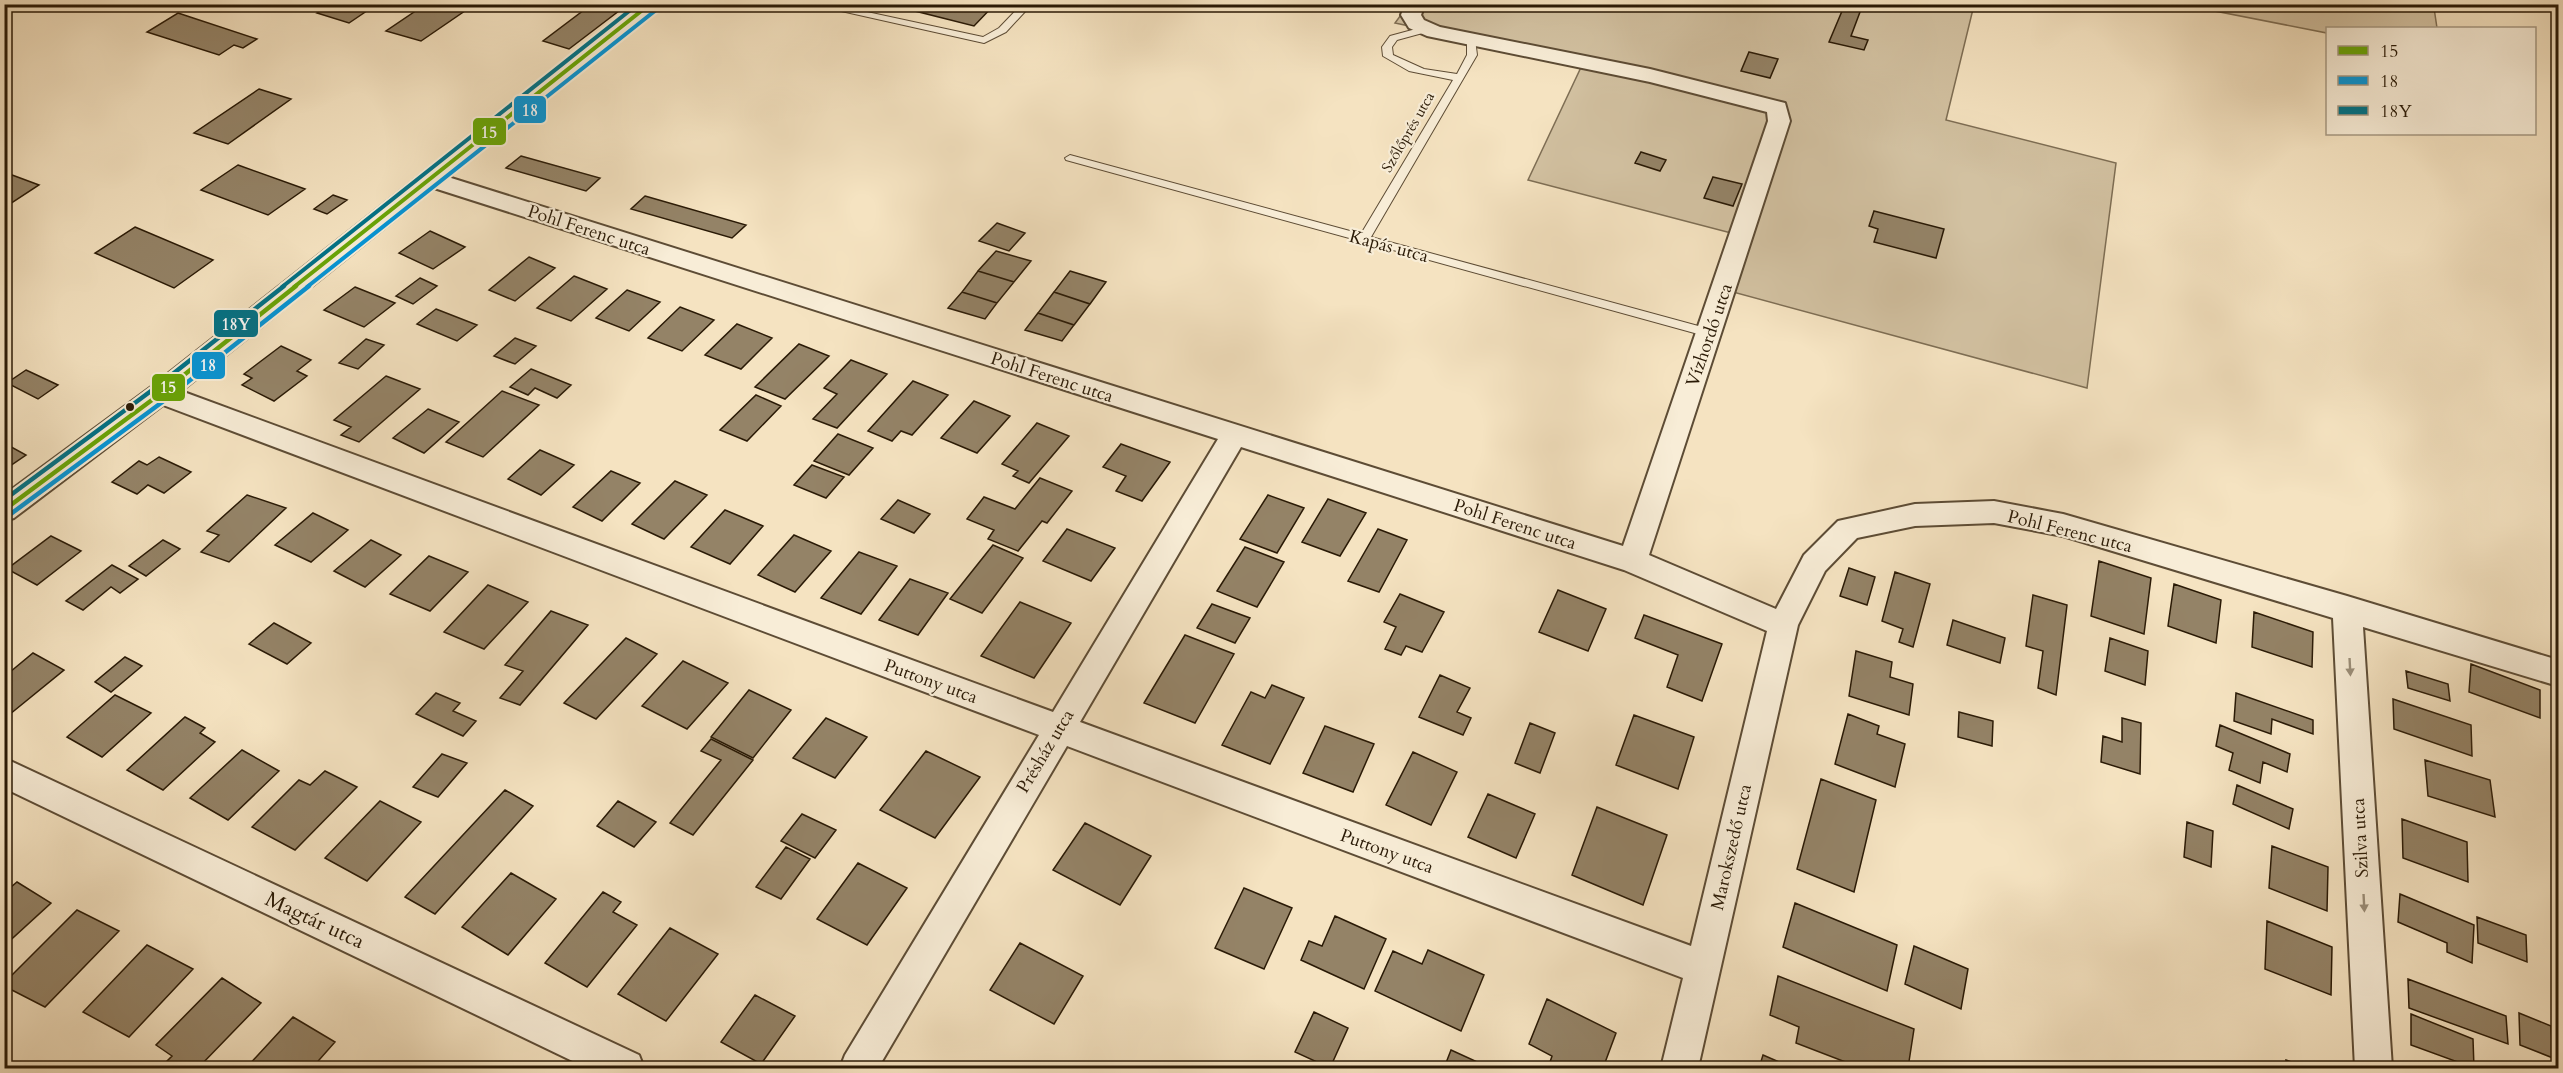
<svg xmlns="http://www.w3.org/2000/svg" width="2563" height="1073" font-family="Cardo,serif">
<rect width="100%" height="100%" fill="#f5e3c1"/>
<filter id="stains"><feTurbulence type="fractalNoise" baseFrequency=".00333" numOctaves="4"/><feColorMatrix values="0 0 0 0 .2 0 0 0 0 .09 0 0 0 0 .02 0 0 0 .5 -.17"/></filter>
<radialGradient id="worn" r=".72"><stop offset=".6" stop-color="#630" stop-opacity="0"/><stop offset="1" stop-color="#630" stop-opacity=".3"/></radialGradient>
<!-- green -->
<path fill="#d2c1a1" stroke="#7e6e54" stroke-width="1.5" d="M1409,4L1974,5L1946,120L2116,163L2087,388L1711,286L1735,234L1528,180L1583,63L1395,23Z
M2184,5H2415L2434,8L2437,28H2328L2327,33Z"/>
<!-- building -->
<path fill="#948367" stroke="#2a1a06" stroke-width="1.5" d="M4,4H26L4,16Z
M331,4H377L349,23L317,13Z
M426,4H475L421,41L386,31Z
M592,4H628L569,49L543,41Z
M922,4H995L974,26L915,11Z
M1845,4H1863L1851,36L1868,40L1864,50L1829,42Z
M178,13L257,39L243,48L234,45L219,55L147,32Z
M1749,52L1778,59L1770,78L1741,71Z
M259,89L291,99L228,144L194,133Z
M1641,152L1666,160L1660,171L1635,163Z
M521,156L600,178L586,191L506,168Z
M238,165L305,189L268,215L201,190Z
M4,172L39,185L10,204L4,202Z
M1713,177L1742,184L1733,206L1704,198Z
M333,195L347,200L327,214L314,209Z
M645,196L746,225L732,238L631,209Z
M1874,211L1944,229L1936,258L1874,242L1878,229L1869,226Z
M997,223L1025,233L1009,251L979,241Z
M135,227L213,260L174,288L95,253Z
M430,231L465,247L433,269L399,253Z
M996,251L1031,261L1014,282L978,271Z
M529,257L555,268L515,301L489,290Z
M978,271L1014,282L997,303L962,292Z
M1070,271L1106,282L1090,304L1054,292Z
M574,276L607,289L571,321L537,308Z
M420,278L437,286L413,304L396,296Z
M355,287L395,303L364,327L324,310Z
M627,290L660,302L629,331L596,318Z
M962,292L997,303L985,319L948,308Z
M1054,292L1090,304L1074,325L1038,313Z
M680,307L714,320L682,351L648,338Z
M436,309L477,325L457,341L417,324Z
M1038,313L1074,325L1062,341L1025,330Z
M737,324L772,338L741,369L705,355Z
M515,338L536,346L515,364L494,356Z
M366,339L384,345L358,369L339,363Z
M799,344L829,356L785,399L755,387Z
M281,346L311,360L297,371L307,376L274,401L242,385L252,378L244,374Z
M851,360L887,374L837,428L813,419L837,394L824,388Z
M531,369L571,385L557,398L535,388L528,395L510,387Z
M26,370L58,385L38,399L7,383Z
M386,376L420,389L359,442L341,435L351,427L334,420Z
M913,381L948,395L912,435L901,431L892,441L868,431Z
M502,391L539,405L483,457L446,442Z
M756,395L781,406L747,441L720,430Z
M974,401L1010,416L977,453L941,438Z
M428,409L459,422L424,453L393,438Z
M1037,423L1069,436L1029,483L1013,476L1018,471L1002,464Z
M838,434L873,448L849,475L814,461Z
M4,443L26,455L4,470Z
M1121,444L1170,462L1142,501L1116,491L1126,476L1103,467Z
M540,450L574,465L541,495L508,479Z
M159,457L191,472L164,493L148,485L137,494L112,482L139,461L147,465Z
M812,465L844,477L826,498L794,485Z
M611,471L640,483L602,521L573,507Z
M1040,478L1072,491L1047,523L1042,521L1018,551L988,539L994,530L967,519L984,497L1015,509Z
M675,481L707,495L664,539L632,524Z
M247,495L286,508L229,562L201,552L219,535L207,531Z
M1268,495L1304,508L1277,553L1240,539Z
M1328,499L1366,513L1340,556L1302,542Z
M898,500L930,514L914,533L881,519Z
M725,510L763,526L730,564L691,547Z
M313,513L348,530L311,562L275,545Z
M1067,529L1115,548L1091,581L1043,561Z
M1378,529L1407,540L1379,592L1348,581Z
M794,535L831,551L795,592L758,575Z
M51,536L81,551L37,585L7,569Z
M163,540L180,549L146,576L129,566Z
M371,540L401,555L365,587L334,571Z
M993,545L1023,558L982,613L950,599Z
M1245,547L1284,562L1257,607L1217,591Z
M859,552L897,566L861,614L821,598Z
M429,556L468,572L430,611L390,594Z
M2099,561L2151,578L2144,634L2091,616Z
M112,565L138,579L120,593L111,587L83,610L66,601Z
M1849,568L1875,577L1867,605L1840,596Z
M1895,572L1930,584L1913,647L1899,642L1903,629L1882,621Z
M910,579L948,593L918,635L879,620Z
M2174,584L2221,600L2216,643L2168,626Z
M488,585L528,602L484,649L444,632Z
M1558,590L1606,609L1588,651L1539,632Z
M1400,594L1444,612L1422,652L1406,646L1401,655L1385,649L1396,627L1384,622Z
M2033,595L2067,605L2056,695L2038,688L2043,651L2026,646Z
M1020,602L1071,623L1034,678L981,656Z
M1212,604L1250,618L1235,643L1197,628Z
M551,611L588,625L520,705L500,698L523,671L505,665Z
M2254,612L2313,632L2312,667L2252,647Z
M1644,615L1722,644L1702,701L1667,687L1678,655L1635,638Z
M1953,620L2005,638L2000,663L1947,645Z
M274,623L311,643L287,664L249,644Z
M1185,635L1234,654L1195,723L1144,703Z
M626,638L657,654L596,719L564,703Z
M2110,638L2148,651L2145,685L2105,671Z
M1856,651L1892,662L1890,677L1913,684L1909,715L1849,696Z
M33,653L64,670L4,719V677Z
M125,657L142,666L111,692L95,682Z
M683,661L728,683L687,729L642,706Z
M2471,664L2540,690V718L2469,692Z
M2406,671L2448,684L2450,701L2408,688Z
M1440,675L1470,688L1457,712L1471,718L1463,735L1419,717Z
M1272,685L1304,698L1270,764L1222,745L1251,692L1265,698Z
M749,690L791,710L753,758L711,737Z
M436,693L460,703L453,711L476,721L463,736L416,714Z
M2236,693L2313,720V734L2272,719L2271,734L2234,721Z
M115,695L151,713L102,757L67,737Z
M2393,699L2471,725L2472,756L2394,729Z
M1959,712L1993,721L1992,746L1958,737Z
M1848,714L1879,726L1877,734L1905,744L1895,787L1835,764Z
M1634,715L1694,737L1678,789L1616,765Z
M185,717L205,728L200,733L215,742L163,790L127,770Z
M826,718L867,737L835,778L793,758Z
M2122,718L2141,723L2140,774L2101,762L2103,736L2122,742Z
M1530,723L1555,733L1540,773L1515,763Z
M2220,725L2290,754L2287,772L2263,762L2260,783L2229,770L2233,753L2216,746Z
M1325,726L1374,744L1353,792L1303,773Z
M711,739L753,760L693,835L670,823L721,760L701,751Z
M242,750L279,771L228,820L190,798Z
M926,751L980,777L935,838L880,810Z
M1413,752L1457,772L1431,825L1386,805Z
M442,754L467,763L438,797L413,787Z
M2425,760L2490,780L2495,817L2428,796Z
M325,771L357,787L295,850L252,827L299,780L310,785Z
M1821,779L1876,800L1854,892L1797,869Z
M2237,785L2293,809L2289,829L2233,804Z
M505,790L533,806L435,914L405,897Z
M1488,794L1535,814L1516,858L1468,837Z
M380,801L421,822L367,881L325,858Z
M618,801L656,822L634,847L597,826Z
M1597,807L1667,835L1643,905L1572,875Z
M802,814L836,830L815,858L781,841Z
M2402,819L2467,842L2468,882L2403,858Z
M2187,822L2213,831L2211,867L2184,857Z
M1085,823L1151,856L1120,905L1053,870Z
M2272,846L2328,867L2327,911L2269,888Z
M786,847L810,859L781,899L756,887Z
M858,863L907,888L867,945L817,919Z
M511,873L556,899L508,955L462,927Z
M17,882L51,903L4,946V893Z
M1244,888L1292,908L1264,969L1215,948Z
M603,892L621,902L613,912L637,925L587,987L545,963Z
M2400,894L2474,925L2472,963L2447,952V943L2398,922Z
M1795,903L1897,945L1887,991L1783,947Z
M77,910L119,931L45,1007L4,986V983Z
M1335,916L1386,939L1364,989L1301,960L1309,941L1322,946Z
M2477,917L2526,935L2527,962L2478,943Z
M2267,921L2332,947L2331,995L2265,969Z
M670,928L718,954L666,1021L618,994Z
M1020,943L1083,976L1054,1024L990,990Z
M147,945L193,969L129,1037L83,1012Z
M1914,946L1968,969L1961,1009L1905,984Z
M1428,950L1484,975L1461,1031L1375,991L1393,951L1422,964Z
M1778,976L1914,1029L1908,1068H1861L1796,1043L1799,1027L1770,1015Z
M222,978L261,1003L198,1068H160L172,1056L156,1045Z
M2408,979L2506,1016L2508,1044L2409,1008Z
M755,995L795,1016L761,1064L721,1042Z
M1547,999L1616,1033L1603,1068H1548L1552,1056L1529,1044Z
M1314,1012L1348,1028L1330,1068L1295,1052Z
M2519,1013L2551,1026L2553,1058L2520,1045Z
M2411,1014L2473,1039L2474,1068L2411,1045Z
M293,1017L335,1042L312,1068H246Z
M1451,1050L1484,1065L1482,1068H1444Z
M1763,1055L1793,1068H1759Z
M2286,1060L2307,1068H2286Z"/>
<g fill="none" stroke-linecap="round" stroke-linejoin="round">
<defs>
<path id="service" d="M810,4H830L983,37L999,28L1022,4H1032L1006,32L984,43Z
M1427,26L1430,27V31L1397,40L1392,47L1393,55L1424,69L1457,74L1467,55V37L1475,39L1477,55L1371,237L1713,330L1715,333L1713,336L1709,337L1066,160L1065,158L1070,155L1361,234L1453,80L1409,71L1383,56L1382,47L1390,36Z"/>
<path id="minor" d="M638,4H661L448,177L1623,546L1768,121L1767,112L1650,82L1427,36L1409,28L1401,15L1405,4H1425L1421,15L1424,20L1440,27L1650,69L1785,103L1790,121L1649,555L1776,609L1804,555L1838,521L1915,504L1994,501L2063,514L2347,596L2558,660V686L2363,627L2392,1068H2355L2333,618L2063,536L1994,523L1915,526L1857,538L1825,571L1798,625L1698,1068H1661L1683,978L1067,746L878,1068H840L845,1055L1039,735L163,405L14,518L4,521V495L151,387ZM434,188L1218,439L1053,712L181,391ZM1241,447L1624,570L1767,631L1691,946L1080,722Z
M4,758L639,1055L644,1068H587L4,788Z"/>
</defs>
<!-- service casing -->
<use href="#service" stroke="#5d4c35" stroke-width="2"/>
<!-- minor casing -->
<use href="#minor" stroke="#5d4c35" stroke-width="4"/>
<!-- service -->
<use href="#service" fill="#f8edd7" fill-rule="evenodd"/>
<!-- minor -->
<use href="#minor" fill="#f8edd7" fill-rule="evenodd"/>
<defs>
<path id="bus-1-far1" d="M294,287L650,4"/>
<path id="bus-1" d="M4,510L160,394L296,286"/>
<path id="bus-2-far1" d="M307,287L656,10"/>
<path id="bus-2" d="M8,516L165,400L309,286"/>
<path id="bus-3-far1" d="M282,287L638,4"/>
<path id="bus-3" d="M4,500L155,388L284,286"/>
</defs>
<!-- bus-1-far1 casing -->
<use href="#bus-1-far1" stroke="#f8edd7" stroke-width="8"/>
<!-- bus-1 casing -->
<use href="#bus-1" stroke="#f8edd7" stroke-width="9"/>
<!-- bus-2-far1 casing -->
<use href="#bus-2-far1" stroke="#f8edd7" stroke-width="8"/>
<!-- bus-2 casing -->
<use href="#bus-2" stroke="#f8edd7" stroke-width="9"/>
<!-- bus-3-far1 casing -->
<use href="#bus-3-far1" stroke="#f8edd7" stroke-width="8"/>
<!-- bus-3 casing -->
<use href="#bus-3" stroke="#f8edd7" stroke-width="9"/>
<!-- bus-1-far1 -->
<use href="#bus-1-far1" stroke="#69a506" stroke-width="4"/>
<!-- bus-1 -->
<use href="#bus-1" stroke="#69a506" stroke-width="4.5"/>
<!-- bus-2-far1 -->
<use href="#bus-2-far1" stroke="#0595d6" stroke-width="4"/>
<!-- bus-2 -->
<use href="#bus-2" stroke="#0595d6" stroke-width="4.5"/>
<!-- bus-3-far1 -->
<use href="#bus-3-far1" stroke="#007287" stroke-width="4"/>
<!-- bus-3 -->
<use href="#bus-3" stroke="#007287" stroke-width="4.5"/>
</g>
<!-- one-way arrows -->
<defs><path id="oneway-solid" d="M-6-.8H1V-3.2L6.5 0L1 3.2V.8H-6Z" transform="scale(1.5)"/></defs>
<g fill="#9b8e79">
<use href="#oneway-solid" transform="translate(2350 667) rotate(87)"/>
<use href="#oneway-solid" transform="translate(2364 903) rotate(87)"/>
</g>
<!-- markers -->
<circle fill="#2a1a06" stroke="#f8edd7" stroke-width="2" cx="130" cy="407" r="5"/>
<g text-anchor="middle" stroke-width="4.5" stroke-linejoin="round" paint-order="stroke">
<!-- far-street labels -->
<g font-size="15" fill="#2a1a06" stroke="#f8edd7">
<text transform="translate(1408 132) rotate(-60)" y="5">Szőlőprés utca</text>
</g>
<!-- street labels -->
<g font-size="18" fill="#2a1a06" stroke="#f8edd7">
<text transform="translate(589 230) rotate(18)" y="6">Pohl Ferenc utca</text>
<text transform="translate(1389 246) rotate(15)" y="6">Kapás utca</text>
<text transform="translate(1709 335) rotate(-71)" y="6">Vízhordó utca</text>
<text transform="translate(1052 377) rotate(18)" y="6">Pohl Ferenc utca</text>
<text transform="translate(1515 524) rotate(18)" y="6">Pohl Ferenc utca</text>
<text transform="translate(2070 531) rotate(14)" y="6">Pohl Ferenc utca</text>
<text transform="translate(931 681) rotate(20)" y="6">Puttony utca</text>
<text transform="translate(1045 751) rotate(-59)" y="6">Présház utca</text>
<text transform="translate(2360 838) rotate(-93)" y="6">Szilva utca</text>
<text transform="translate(1731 847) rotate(-77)" y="6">Marokszedő utca</text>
<text transform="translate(1387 851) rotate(20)" y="6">Puttony utca</text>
</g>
<!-- near-street labels -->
<g font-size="21" fill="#2a1a06" stroke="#f8edd7">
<text transform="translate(315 920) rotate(25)" y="7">Magtár utca</text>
</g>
</g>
<g stroke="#f8edd7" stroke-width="2">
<rect x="513" y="95" width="34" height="29" rx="6" fill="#0595d6"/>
<rect x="472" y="117" width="35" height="29" rx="6" fill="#69a506"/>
<rect x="213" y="309" width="46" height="29" rx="6" fill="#007287"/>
<rect x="191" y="351" width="35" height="29" rx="6" fill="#0595d6"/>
<rect x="151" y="373" width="35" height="29" rx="6" fill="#69a506"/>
</g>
<g font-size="16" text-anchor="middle" font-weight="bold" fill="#fff">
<text x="530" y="116">18</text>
<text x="489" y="138">15</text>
<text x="236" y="330">18Y</text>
<text x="208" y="371">18</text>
<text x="168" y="393">15</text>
</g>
<!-- margin -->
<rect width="2563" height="1073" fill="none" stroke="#f5e3c1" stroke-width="24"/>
<rect x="6" y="6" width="2551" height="1061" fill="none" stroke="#2a1a06" stroke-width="3"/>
<rect x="12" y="12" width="2539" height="1049" fill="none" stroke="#2a1a06" stroke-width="1.5"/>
<!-- legend -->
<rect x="2326" y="27" width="210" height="108" fill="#f8edd7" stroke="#a69983" stroke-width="1.5"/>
<rect x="2338" y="46" width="30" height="9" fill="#69a506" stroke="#a69983" stroke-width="1.5"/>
<text x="2380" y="57" font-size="18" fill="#2a1a06">15</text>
<rect x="2338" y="76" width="30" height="9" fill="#0595d6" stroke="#a69983" stroke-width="1.5"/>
<text x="2380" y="87" font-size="18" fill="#2a1a06">18</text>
<rect x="2338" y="106" width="30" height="9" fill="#007287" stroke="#a69983" stroke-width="1.5"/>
<text x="2380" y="117" font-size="18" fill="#2a1a06">18Y</text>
<rect width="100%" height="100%" filter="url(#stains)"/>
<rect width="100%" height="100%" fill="url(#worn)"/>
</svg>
